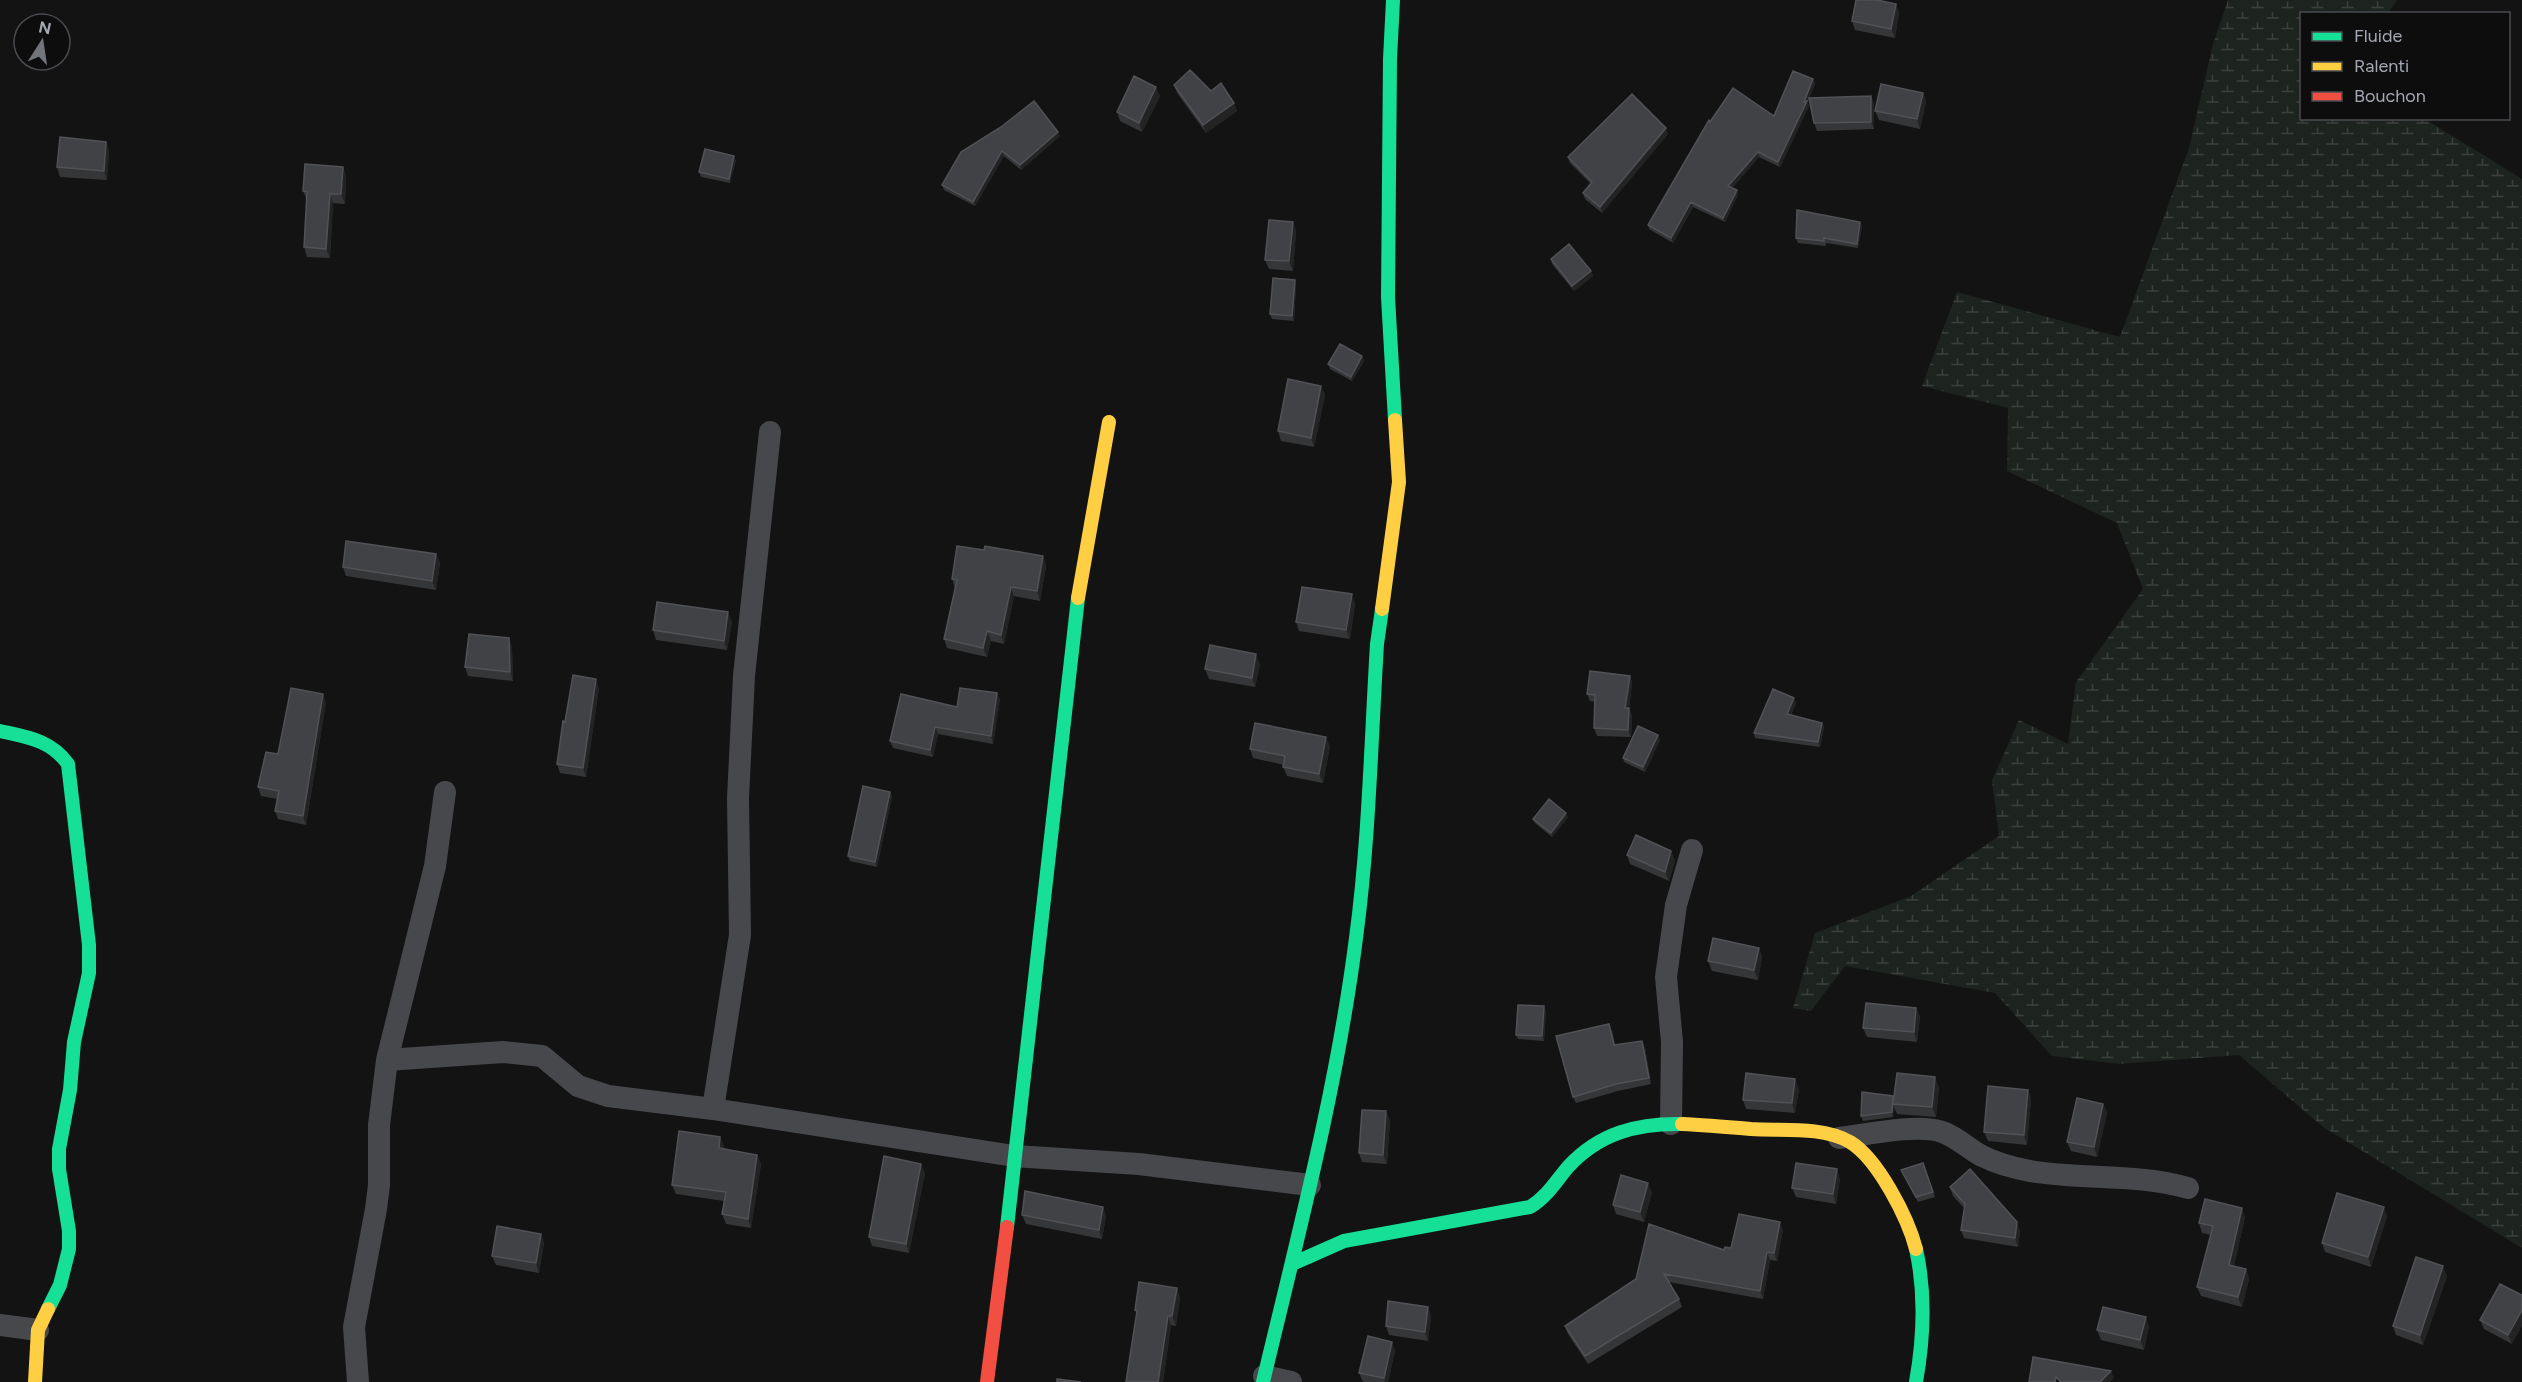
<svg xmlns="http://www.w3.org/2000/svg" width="2522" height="1382" font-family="Figtree,sans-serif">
<defs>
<pattern id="wetland-marsh" width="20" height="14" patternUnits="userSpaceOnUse" patternTransform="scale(1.5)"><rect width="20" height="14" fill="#1d231e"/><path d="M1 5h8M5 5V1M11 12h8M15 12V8" fill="none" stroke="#3b403c"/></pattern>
</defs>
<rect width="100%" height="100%" fill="#131313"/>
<!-- wetland -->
<path fill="url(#wetland-marsh)" d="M2228,0H2397L2388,13L2302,14V118L2425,119L2522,179V1248L2323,1127L2239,1055L2119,1064L2052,1056L1995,993L1845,966L1811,1011L1793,1008L1815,933L1911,896L1999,836L1992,780L2019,720L2068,744L2076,682L2143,589L2117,523L2007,471L2008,408L1922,386L1957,292L2120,337L2189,148L2213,44Z"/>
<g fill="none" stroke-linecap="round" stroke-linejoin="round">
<!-- street -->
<path stroke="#47484c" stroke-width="22" d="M387,1060L503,1052L542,1056L578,1086L608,1096L713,1109L1014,1156L1139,1164L1310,1185
M713,1109L740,935L738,798L744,676L770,432
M1671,1124L1672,1042L1666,977L1676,905L1692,850
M1839,1138C1865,1135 1914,1124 1939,1131C1955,1135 1967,1148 1982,1156C1996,1163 2014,1168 2030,1171C2083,1180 2136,1173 2188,1188
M0,1325L38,1330
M1264,1376L1291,1382
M358,1382L354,1327L376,1209L379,1185V1125L387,1060L435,866L445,792"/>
<!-- fast -->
<path stroke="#16e098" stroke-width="14" d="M1393,0L1390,59L1388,297L1395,420
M0,731C27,737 51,740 68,764L89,945V973L74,1042L70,1090L59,1149V1169L69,1231V1249L60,1285L48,1309
M1007,1227L1078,598
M1916,1249C1926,1294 1924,1337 1916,1382
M1292,1264L1344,1241L1530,1207C1547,1197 1556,1181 1568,1167C1599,1133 1638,1123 1682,1124
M1263,1382C1298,1235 1337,1088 1356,938C1369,841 1371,742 1377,644L1382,609"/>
<!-- slow -->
<path stroke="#ffcf43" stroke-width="14" d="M1078,598L1109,422
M1382,609L1399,482L1395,420
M1682,1124C1705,1125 1728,1127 1751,1129C1782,1131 1822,1126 1850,1142C1878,1159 1908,1218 1916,1249
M35,1382L38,1330L48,1309"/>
<!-- jam -->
<path stroke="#f24e42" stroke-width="14" d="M987,1382L1007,1227"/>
</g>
<!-- wall -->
<path fill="#353637" d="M1896,4L1899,13L1895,38L1855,30L1852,21Z
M1813,79L1815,84L1809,98L1871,96L1874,104V129L1817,131L1814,123L1809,98L1807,102L1809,106L1780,167L1759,157L1732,188L1738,195L1725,222L1693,207L1673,243L1649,229L1648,225L1710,122L1774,116Z
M1174,85L1211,91L1234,103L1237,111L1206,133L1177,93Z
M1923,93L1926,102L1920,129L1879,120L1875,111Z
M1160,96L1142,132L1120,121L1117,112Z
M1668,134L1602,213L1585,199L1583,193L1591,184L1570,163L1568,157Z
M1060,136L1021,170L1004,156L975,206L944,190L942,185L961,152Z
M106,142L109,151L107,180L60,177L57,167Z
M736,160L730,183L701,177L699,172Z
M343,167L346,176L345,204L333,203L330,258L307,257L304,247L307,201L303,191Z
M1293,222L1296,231L1293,271L1269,269L1265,260Z
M1860,222L1862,227L1858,248L1826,243V246L1798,243L1796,238Z
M1551,259L1591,271L1593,276L1574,291L1552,264Z
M1296,285L1294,321L1272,319L1270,314Z
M1362,356L1364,361L1352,381L1330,369L1328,364Z
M1321,386L1325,395L1314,447L1281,441L1278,431Z
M984,550L1043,556L1046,566L1040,601L1014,596L1004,644L991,641L987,657L947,648L944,639L955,588L952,579Z
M436,554L440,563L436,590L346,576L343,567Z
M1355,603L1350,639L1299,631L1296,622Z
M732,622L727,650L656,640L653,630Z
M509,638L512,648L513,681L468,676L465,667Z
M1260,664L1255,687L1209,679L1205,669Z
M1630,676L1632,683L1629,708L1632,715L1631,737L1597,736L1594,728L1595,702L1590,701L1587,694Z
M599,688L586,777L560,773L557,764L565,722Z
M997,693L1000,700L993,744L938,734L933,757L893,748L890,741L957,707Z
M326,702L306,825L278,819L275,811L277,799L261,796L258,787L278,754Z
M1796,703L1791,715L1822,723L1824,727L1820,747L1755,738L1754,733Z
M1658,735L1660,740L1645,772L1624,762L1623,758Z
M1330,746L1323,783L1287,776L1283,767L1284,765L1253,758L1250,749Z
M890,792L892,797L877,867L850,861L848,856Z
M1568,817L1552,837L1535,823L1533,819Z
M1671,851L1675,861L1669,881L1630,864L1627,855Z
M1759,948L1762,957L1758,980L1712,971L1708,961Z
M1916,1008L1920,1017L1917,1042L1867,1037L1863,1028Z
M1546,1011L1544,1041L1518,1039L1516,1035Z
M1612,1030L1615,1045L1645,1047L1651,1084L1618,1091L1576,1103L1573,1097Z
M1939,1087L1936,1117L1897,1114L1894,1107L1893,1117L1863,1121L1861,1116L1893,1096L1894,1098Z
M1799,1089L1795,1113L1746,1109L1743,1100Z
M2028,1090L2031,1099L2027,1145L1988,1141L1984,1132Z
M2103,1104L2107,1113L2097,1157L2071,1151L2067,1142Z
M1390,1120L1387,1164L1362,1162L1359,1153Z
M724,1146L723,1149L757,1155L761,1164L751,1228L726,1224L722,1214L724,1201L676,1194L672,1185Z
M1923,1163L1935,1197L1918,1202L1901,1170Z
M925,1173L909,1253L872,1246L869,1237Z
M1840,1179L1836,1204L1796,1197L1792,1188Z
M1950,1187L2020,1230L2018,1247L1964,1238L1961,1230L1964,1208L1953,1196Z
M1652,1192L1644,1222L1616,1214L1613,1205Z
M1103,1207L1106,1216L1102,1239L1026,1224L1022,1215Z
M2387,1216L2371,1267L2325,1252L2322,1243Z
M2245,1217L2234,1266L2246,1269L2249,1279L2242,1307L2201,1296L2197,1287L2211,1235L2202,1233L2199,1223Z
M1783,1230L1777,1261L1770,1260L1763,1299L1669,1282L1679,1299L1682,1307L1588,1364L1568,1334L1565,1326L1636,1279L1731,1248Z
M541,1234L544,1243L539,1273L496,1265L492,1256Z
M2447,1276L2423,1345L2396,1335L2393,1326Z
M2500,1284L2512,1344L2484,1329L2480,1320Z
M1177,1288L1180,1298L1176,1326L1171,1325L1163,1382H1126L1137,1315L1135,1310Z
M1428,1307L1431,1316L1428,1341L1389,1335L1386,1326Z
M2149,1326L2144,1350L2101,1340L2097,1330Z
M1392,1342L1395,1351L1388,1382H1363L1359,1373Z"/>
<!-- shaded-wall -->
<path fill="#232323" d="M1896,4L1899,13L1895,38L1891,29Z
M1813,79L1815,84L1807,102L1809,106L1780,167L1778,162Z
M1156,87L1160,96L1142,132L1139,123Z
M1923,93L1926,102L1920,129L1917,119Z
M1871,96L1874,104V129L1871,122Z
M1234,103L1237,111L1206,133L1203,125Z
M1666,128L1668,134L1602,213L1600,207Z
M1058,132L1060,136L1021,170L1020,165Z
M106,142L109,151L107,180L104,171Z
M1002,151L1004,156L975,206L973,202Z
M1758,152L1759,157L1730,191L1728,186Z
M734,156L736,160L730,183L729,179Z
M343,167L346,176L345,204L341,194Z
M1737,190L1738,195L1725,222L1723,218Z
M330,194L333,203L330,258L326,249Z
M1691,202L1693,207L1673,243L1671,238Z
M1293,222L1296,231L1293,271L1289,261Z
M1860,222L1862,227L1858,248L1857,244Z
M1591,271L1593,276L1574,291L1572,286Z
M1295,280L1296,285L1294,321L1292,316Z
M1362,356L1364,361L1352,381L1351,377Z
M1321,386L1325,395L1314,447L1311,438Z
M436,554L440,563L436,590L432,581Z
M1043,556L1046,566L1040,601L1037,591Z
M1011,587L1014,596L1004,644L1001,635Z
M1352,594L1355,603L1350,639L1346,630Z
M728,612L732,622L727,650L724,641Z
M987,631L991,641L987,657L983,648Z
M509,638L512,648L513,681L510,672Z
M1256,654L1260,664L1255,687L1252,678Z
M1630,676L1632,683L1629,708L1632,715L1631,737L1628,730L1625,708Z
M596,679L599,688L586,777L583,768Z
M997,693L1000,700L993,744L991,736Z
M323,694L326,702L306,825L303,816Z
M1794,698L1796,703L1789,719L1787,714Z
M1822,723L1824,727L1820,747L1818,742Z
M935,727L938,734L933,757L930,750Z
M1658,735L1660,740L1645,772L1643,767Z
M1326,737L1330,746L1323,783L1319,774Z
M890,792L892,797L877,867L875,862Z
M1566,813L1568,817L1552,837L1551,833Z
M1671,851L1675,861L1669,881L1665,872Z
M1759,948L1762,957L1758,980L1754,970Z
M1544,1006L1546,1011L1544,1041L1542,1036Z
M1916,1008L1920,1017L1917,1042L1914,1032Z
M1642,1041L1645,1047L1651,1084L1649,1078Z
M1935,1077L1939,1087L1936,1117L1932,1107Z
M1795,1079L1799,1089L1795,1113L1792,1103Z
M2028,1090L2031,1099L2027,1145L2024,1135Z
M1893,1096L1895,1100L1893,1104L1894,1107L1893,1117L1892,1112Z
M2103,1104L2107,1113L2097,1157L2094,1147Z
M1386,1111L1390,1120L1387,1164L1383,1155Z
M720,1137L724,1146L722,1158L719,1148Z
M757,1155L761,1164L751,1228L748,1219Z
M921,1164L925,1173L909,1253L906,1244Z
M1837,1169L1840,1179L1836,1204L1833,1194Z
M1648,1183L1652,1192L1644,1222L1640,1212Z
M1103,1207L1106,1216L1102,1239L1099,1230Z
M2384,1207L2387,1216L2371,1267L2368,1257Z
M2242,1208L2245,1217L2232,1274L2229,1265Z
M1780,1222L1783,1230L1777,1261L1774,1253Z
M2017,1222L2020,1230L2018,1247L2015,1238Z
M541,1234L544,1243L539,1273L536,1263Z
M1767,1252L1770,1260L1763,1299L1760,1291Z
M2443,1266L2447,1276L2423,1345L2420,1335Z
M2246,1269L2249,1279L2242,1307L2238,1297Z
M1177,1288L1180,1298L1176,1326L1172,1316Z
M1428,1307L1431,1316L1428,1341L1425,1332Z
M2522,1310V1326L2512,1344L2508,1335Z
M1168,1316L1171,1325L1163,1382H1158Z
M2146,1317L2149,1326L2144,1350L2140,1340Z
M1392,1342L1395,1351L1388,1382H1385L1384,1378Z
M2111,1371L2114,1378L2110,1382H2100Z"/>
<!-- building -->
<path fill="#414245" stroke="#515256" stroke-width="1.5" d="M1856,0H1877L1896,4L1891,29L1852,21Z
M1190,70L1211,91L1221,83L1234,103L1203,125L1174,85Z
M1793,71L1813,79L1804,102L1807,101L1778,162L1758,152L1728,186L1737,190L1723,218L1691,202L1671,238L1648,225L1709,120L1710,122L1733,88L1774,116Z
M1134,76L1156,87L1139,123L1117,112Z
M1881,84L1923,93L1917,119L1875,111Z
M1632,94L1666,128L1600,207L1583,193L1592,182L1568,157Z
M1871,96V122L1814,123L1809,98Z
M1034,101L1058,132L1020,165L1002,151L973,202L942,185L961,152L1001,127Z
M60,137L106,142L104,171L57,167Z
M705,149L734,156L729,179L699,172Z
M305,164L343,167L341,194H330L326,249L304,247L307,192L303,191Z
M1797,210L1860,222L1857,244L1824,238V241L1796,238Z
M1269,220L1293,222L1289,261L1265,260Z
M1569,244L1591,271L1572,286L1551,259Z
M1273,278L1295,280L1292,316L1270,314Z
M1340,344L1362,356L1351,377L1328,364Z
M1288,379L1321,386L1311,438L1278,431Z
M346,541L436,554L432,581L343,567Z
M957,546L984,550L985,546L1043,556L1037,591L1011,587L1001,635L987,631L983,648L944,639L957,580L952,579Z
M1302,587L1352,594L1346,630L1296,622Z
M657,602L728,612L724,641L653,630Z
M469,634L509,638L510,672L465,667Z
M1210,645L1256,654L1252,678L1205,669Z
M1590,671L1630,676L1625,708H1629L1628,730L1594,728L1595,695L1587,694Z
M573,675L596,679L583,768L557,764L563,721L565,722Z
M291,688L323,694L303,816L275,811L279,791L258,787L266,752L278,754Z
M960,688L997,693L991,736L935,727L930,750L890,741L901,694L957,707Z
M1773,689L1794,698L1787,714L1822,723L1818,742L1754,733Z
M1255,723L1326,737L1319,774L1283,767L1285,756L1250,749Z
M1638,726L1658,735L1643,767L1623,758Z
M863,786L890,792L875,862L848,856Z
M1549,799L1566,813L1551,833L1533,819Z
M1636,835L1671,851L1665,872L1627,855Z
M1713,938L1759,948L1754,970L1708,961Z
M1866,1003L1916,1008L1914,1032L1863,1028Z
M1518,1005L1544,1006L1542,1036L1516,1035Z
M1609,1024L1614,1045L1642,1041L1649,1078L1616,1084L1573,1097L1556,1036Z
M1746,1073L1795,1079L1792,1103L1743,1100Z
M1897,1073L1935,1077L1932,1107L1893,1104Z
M1988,1086L2028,1090L2024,1135L1984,1132Z
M1862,1092L1893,1096L1892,1112L1861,1116Z
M2077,1098L2103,1104L2094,1147L2067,1142Z
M1362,1110L1386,1111L1383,1155L1359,1153Z
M679,1131L720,1137L719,1148L757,1155L748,1219L722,1214L726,1192L672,1185Z
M884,1156L921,1164L906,1244L869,1237Z
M1796,1163L1837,1169L1833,1194L1792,1188Z
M1923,1163L1933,1192L1916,1197L1901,1170Z
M1970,1169L2017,1222L2015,1238L1961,1230L1965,1204L1950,1187Z
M1621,1175L1648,1183L1640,1212L1613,1205Z
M1025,1191L1103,1207L1099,1230L1022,1215Z
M2337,1193L2384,1207L2368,1257L2322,1243Z
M2205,1199L2242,1208L2229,1265L2246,1269L2238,1297L2197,1287L2213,1226L2199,1223Z
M1739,1214L1780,1222L1774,1253L1767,1252L1760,1291L1664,1274L1679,1299L1585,1356L1565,1326L1636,1279L1649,1224L1724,1250L1725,1247L1731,1248Z
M497,1226L541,1234L536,1263L492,1256Z
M2416,1257L2443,1266L2420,1335L2393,1326Z
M1139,1282L1177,1288L1172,1316H1168L1158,1382H1126L1137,1311L1135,1310Z
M2500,1284L2522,1295V1310L2508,1335L2480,1320Z
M1388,1301L1428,1307L1425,1332L1386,1326Z
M2103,1307L2146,1317L2140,1340L2097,1330Z
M1368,1336L1392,1342L1384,1378L1359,1373Z
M2033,1357L2111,1371L2100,1382H2061L2056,1377L2055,1382H2029Z
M1057,1379L1081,1382H1057Z"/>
<!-- legend -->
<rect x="2300" y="12" width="210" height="108" fill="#0d0d0e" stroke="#4a4b50" stroke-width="1.5"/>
<rect x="2312" y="32" width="30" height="9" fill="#16e098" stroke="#4a4b50" stroke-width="1.5"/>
<text x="2354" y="42" font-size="18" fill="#a5a8b3">Fluide</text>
<rect x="2312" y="62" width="30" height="9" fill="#ffcf43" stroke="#4a4b50" stroke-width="1.5"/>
<text x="2354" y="72" font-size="18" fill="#a5a8b3">Ralenti</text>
<rect x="2312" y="92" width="30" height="9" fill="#f24e42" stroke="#4a4b50" stroke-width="1.5"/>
<text x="2354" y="102" font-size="18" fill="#a5a8b3">Bouchon</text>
<!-- north arrow -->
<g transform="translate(42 42) rotate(12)"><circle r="28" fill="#0d0d0e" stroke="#4a4b50" stroke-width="1.5"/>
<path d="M0-4.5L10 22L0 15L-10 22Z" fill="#72747b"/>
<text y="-9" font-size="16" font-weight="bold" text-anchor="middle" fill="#a5a8b3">N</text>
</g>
</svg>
